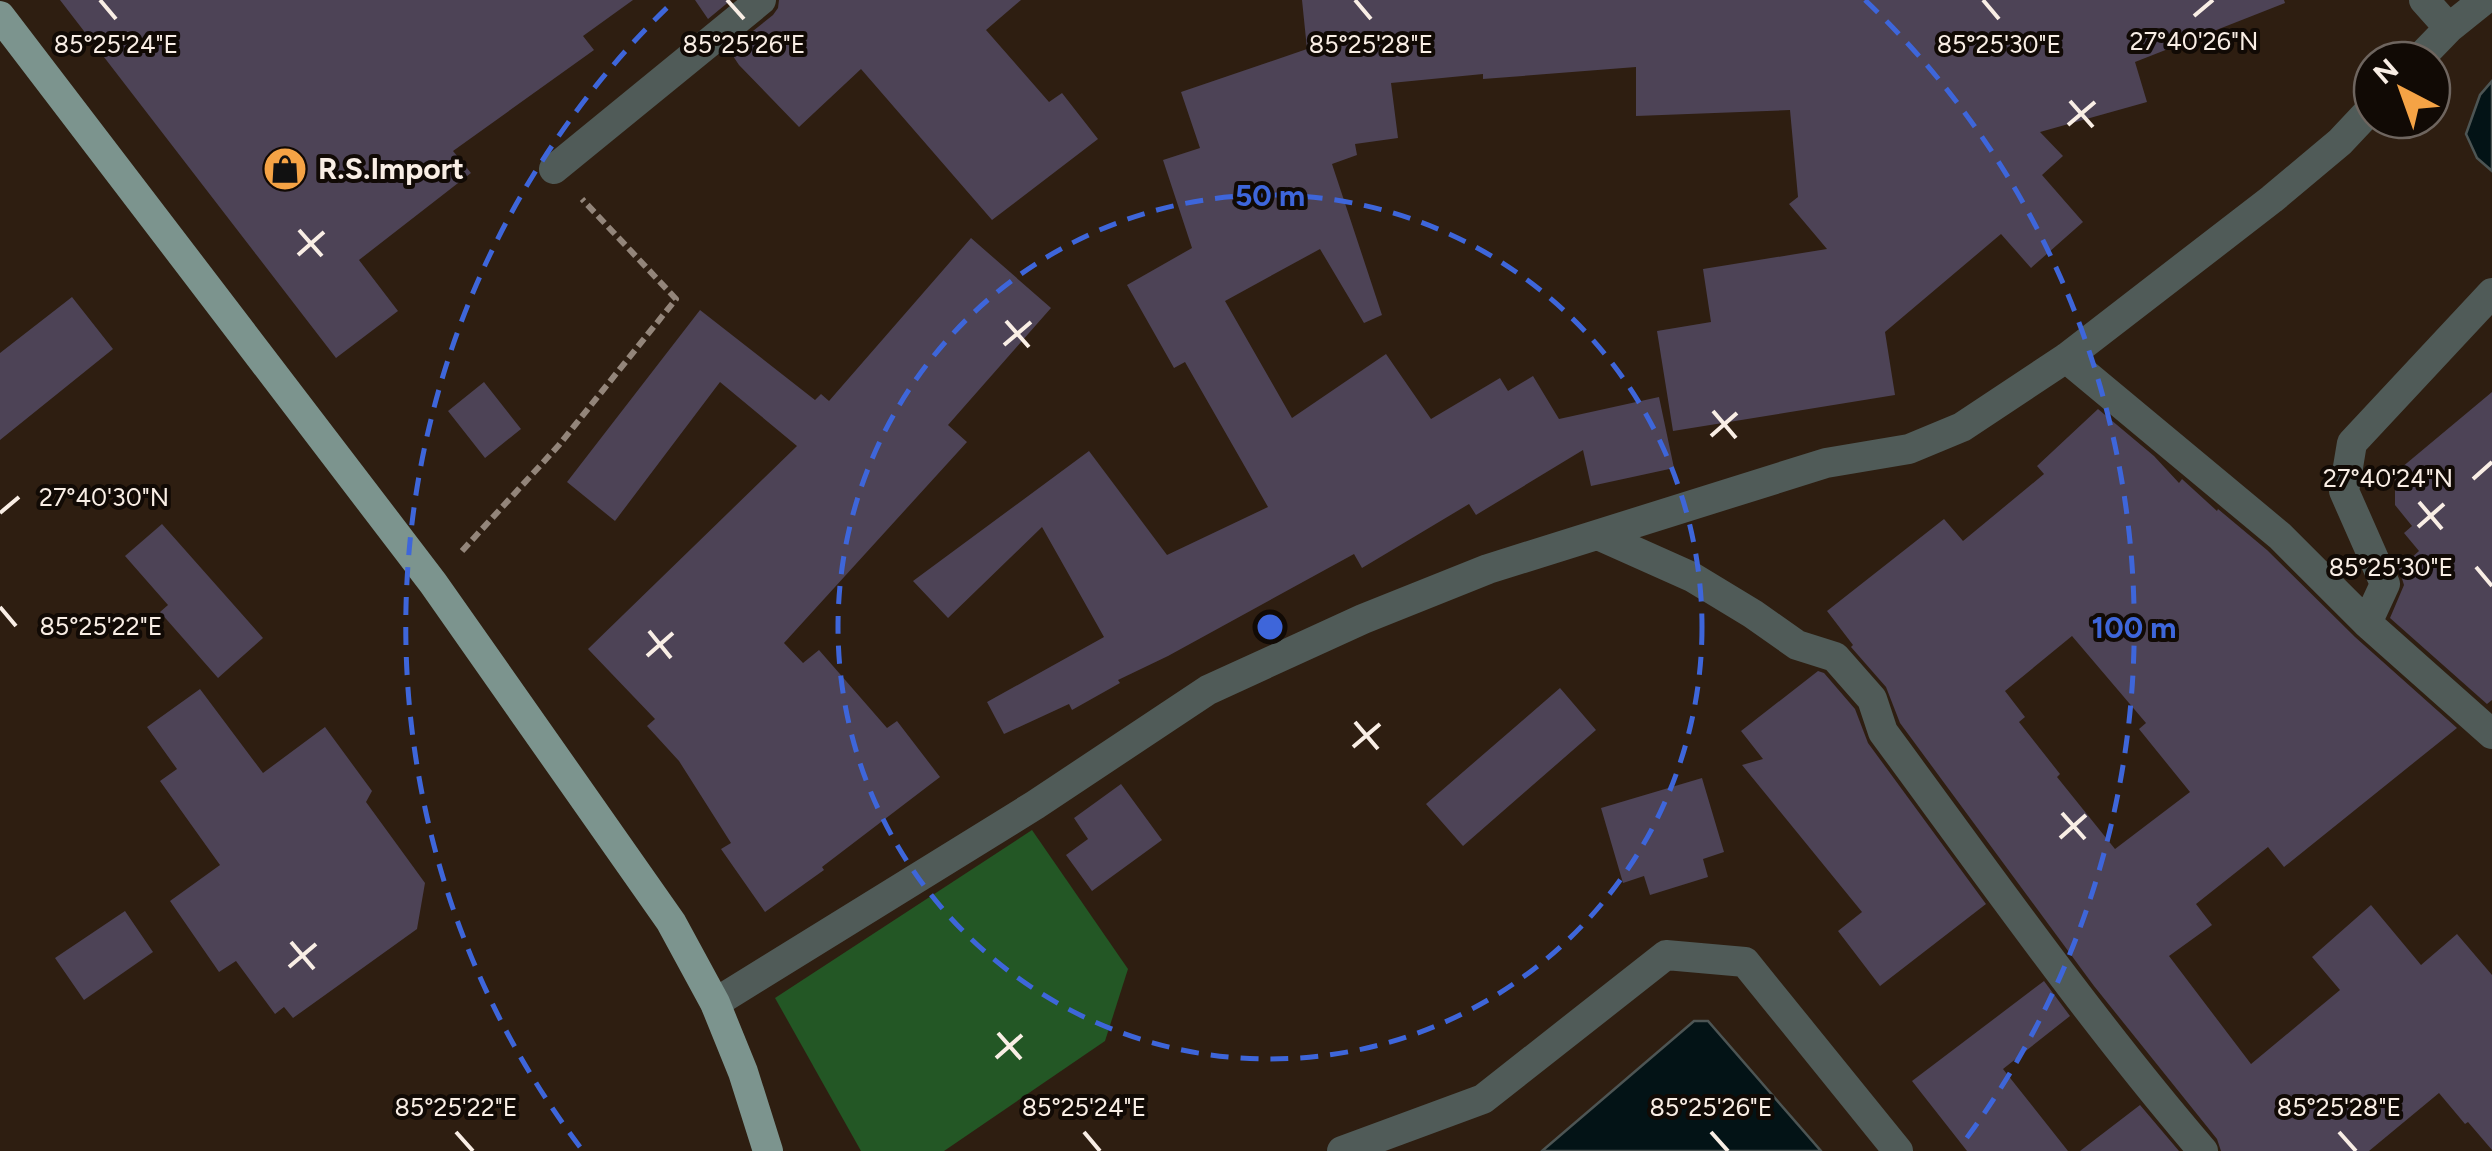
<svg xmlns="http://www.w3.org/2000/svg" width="2492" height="1151" font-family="Figtree,sans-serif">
<rect width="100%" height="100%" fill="#2e1e11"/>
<!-- green -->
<path fill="#235725" d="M1032,830L1128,969L1105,1041L944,1151H861L775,998Z"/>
<!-- water -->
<path fill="#031316" stroke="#4d5554" stroke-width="2.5" d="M2492,81V171L2477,158L2466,134L2480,95Z
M1694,1021H1708L1821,1151H1542Z"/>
<!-- building -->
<path fill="#4d4356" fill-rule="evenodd" d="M60,0H633L583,36L594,50L453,151L471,173L359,260L398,311L336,358Z
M695,0H731L708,19Z
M779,0H1021L986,30L1049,102L1062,93L1098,139L992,220L861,69L799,127L739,65L729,50L773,15L778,8Z
M1302,0H2284L2285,3L2135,62L2147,102L2040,132L2063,156L2042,175L2083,222L2031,268L2001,234L1885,332L1895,395L1673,431L1657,331L1711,322L1703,269L1827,249L1789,204L1798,197L1790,110L1636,116V67L1483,79V74L1391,83L1398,138L1355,144L1357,155L1332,164L1382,315L1364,323L1320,249L1225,301L1292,418L1386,354L1431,419L1500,378L1508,391L1533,376L1559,419L1659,397L1674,468L1591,486L1583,450L1476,515L1469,504L1362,568L1354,554L1168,656L1118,680L1120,683L1072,710L1069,704L1004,734L987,702L1104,637L1042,527L948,618L913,581L1089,451L1167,555L1268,507L1185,362L1174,368L1127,285L1192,248L1163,160L1200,148L1181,92L1307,49Z
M971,238L1051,308L948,425L967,442L784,643L803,663L819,650L887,728L897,721L940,777L822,867L824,870L765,912L721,849L731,843L679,761L647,726L655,719L588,649L797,446L720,382L615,521L567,482L700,310L815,400L821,394L829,401Z
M72,297L113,349L0,440V353Z
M484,382L521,429L485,458L448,411Z
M2492,392V700L2487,704L2390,618L2404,585L2399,569L2419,551L2404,533L2412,526L2395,505V473Z
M2098,409L2154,456L2179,483L2182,479L2217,511L2218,509L2267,550L2355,637L2457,728L2284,867L2268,847L2196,904L2212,925L2169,956L2251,1064L2340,990L2312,957L2371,905L2421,965L2457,934L2492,975V1150L2468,1122L2465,1124L2439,1093L2369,1151H2221L2217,1139L2094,986L1900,723L1886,687L1851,647L1853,645L1827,611L1944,519L1963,541L2044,474L2037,466ZM2072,636L2146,723L2139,729L2190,792L2115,849L2057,777L2060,774L2019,722L2025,717L2005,691Z
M162,524L263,638L218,678L160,612L168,605L125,556Z
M1818,671L1824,673L1855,709L1868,743L1986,904L1880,986L1838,931L1862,912L1742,765L1763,759L1741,731Z
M1560,688L1596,730L1463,846L1426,804Z
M200,689L263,773L325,727L372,791L366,802L425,883L417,929L293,1018L284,1007L275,1014L236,961L219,972L170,901L220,865L160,781L177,769L147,727Z
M1702,778L1724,852L1703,859L1708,877L1650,895L1644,876L1623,883L1601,808Z
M1121,784L1162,840L1092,891L1066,855L1088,839L1074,818Z
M125,911L153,952L84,1000L55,958Z
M2044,981L2070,1016L2003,1069L2068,1151H1967L1912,1081Z
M2140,1105L2179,1151H2080Z"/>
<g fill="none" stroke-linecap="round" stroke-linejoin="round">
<!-- path -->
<path stroke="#93857a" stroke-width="6" stroke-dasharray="10 5" stroke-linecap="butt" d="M462,551L559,445L676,299L582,199"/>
<!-- street -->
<path stroke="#505b58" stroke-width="30" d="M2449,28L2484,0
M2418,60L2449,28L2424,0
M554,169L761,0
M2066,358L2280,536L2367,623L2492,734
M1598,535L1692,577L1753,614L1797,645L1835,657L1872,699L1883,732C1987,873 2089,1018 2203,1151
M2367,623L2385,584L2344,491L2352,443L2492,293
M715,1003L1035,805L1208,690L1363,619L1488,569L1826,463L1909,449L1962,427L2066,358L2272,199L2340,142L2372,108
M1342,1151L1483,1099L1666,955L1745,962L1898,1151"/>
<!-- primary -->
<path stroke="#7c948e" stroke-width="30" d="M0,16L433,583L671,922L715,1003L743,1072L768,1151"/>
</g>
<!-- ticks -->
<path fill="none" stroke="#f9eee5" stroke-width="4" d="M100,0L116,19M727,0L744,19M1355,0L1371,19M1983,0L1999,19M2194,16L2213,0M2070,101L2093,127M2068,125L2095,102M299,230L322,256M298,255L324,232M1006,321L1029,347M1004,345L1031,322M1713,411L1736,438M1711,436L1737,413M2473,479L2492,462M2419,502L2442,529M0,513L19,497M2418,527L2444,504M2476,567L2492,586M0,607L16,626M649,631L671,658M647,656L673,633M1355,722L1378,749M1353,747L1380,724M2062,813L2085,839M2060,838L2086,815M291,942L314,969M289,967L316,944M998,1033L1021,1059M996,1058L1022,1035M456,1132L473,1151M1084,1132L1100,1151M1711,1132L1728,1151M2339,1132L2356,1151"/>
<!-- distance rings -->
<g fill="none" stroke="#3e66da" stroke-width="5" stroke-dasharray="18 12">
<circle cx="1270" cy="627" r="432"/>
<path d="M580 1147A864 864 0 0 1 675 0M1865 0A864 864 0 0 1 1960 1147"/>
</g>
<!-- icons -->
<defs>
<symbol id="shop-disc" viewBox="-11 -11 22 22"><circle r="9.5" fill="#f5a345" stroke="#110a05"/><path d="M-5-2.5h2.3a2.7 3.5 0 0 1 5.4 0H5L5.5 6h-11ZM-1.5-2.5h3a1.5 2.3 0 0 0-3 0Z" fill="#111"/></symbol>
</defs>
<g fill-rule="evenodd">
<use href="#shop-disc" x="260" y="144" width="50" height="50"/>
</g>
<g text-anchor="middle" stroke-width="8" stroke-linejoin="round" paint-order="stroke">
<!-- poi labels -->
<g font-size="30" font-weight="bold" fill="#f9eee5" stroke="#110a05" text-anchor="start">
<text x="318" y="179">R.S.Import</text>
</g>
</g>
<g font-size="25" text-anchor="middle" fill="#f9eee5" stroke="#110a05" stroke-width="8" stroke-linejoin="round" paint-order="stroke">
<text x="2194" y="50">27°40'26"N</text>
<text x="116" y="53">85°25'24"E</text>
<text x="1371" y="53">85°25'28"E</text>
<text x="744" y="53">85°25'26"E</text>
<text x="1999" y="53">85°25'30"E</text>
<text x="2388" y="487">27°40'24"N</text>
<text x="104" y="506">27°40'30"N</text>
<text x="2391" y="576">85°25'30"E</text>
<text x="101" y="635">85°25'22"E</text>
<text x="456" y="1116">85°25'22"E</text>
<text x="1084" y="1116">85°25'24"E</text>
<text x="1711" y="1116">85°25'26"E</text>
<text x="2339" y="1116">85°25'28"E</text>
</g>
<circle cx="1270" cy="627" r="15" fill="#3e66da" stroke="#110a05" stroke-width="5"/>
<g font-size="30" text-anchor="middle" font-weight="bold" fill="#3e66da" stroke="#110a05" stroke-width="8" stroke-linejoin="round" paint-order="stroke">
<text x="1270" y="206">50 m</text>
<text x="2134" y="638">100 m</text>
</g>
<!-- north arrow -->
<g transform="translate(2402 90) rotate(319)"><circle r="48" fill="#110a05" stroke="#6e655f" stroke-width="2.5"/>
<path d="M0-8L18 38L0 25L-18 38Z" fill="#f5a345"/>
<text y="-15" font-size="28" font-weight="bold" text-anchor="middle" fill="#f9eee5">N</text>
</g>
</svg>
